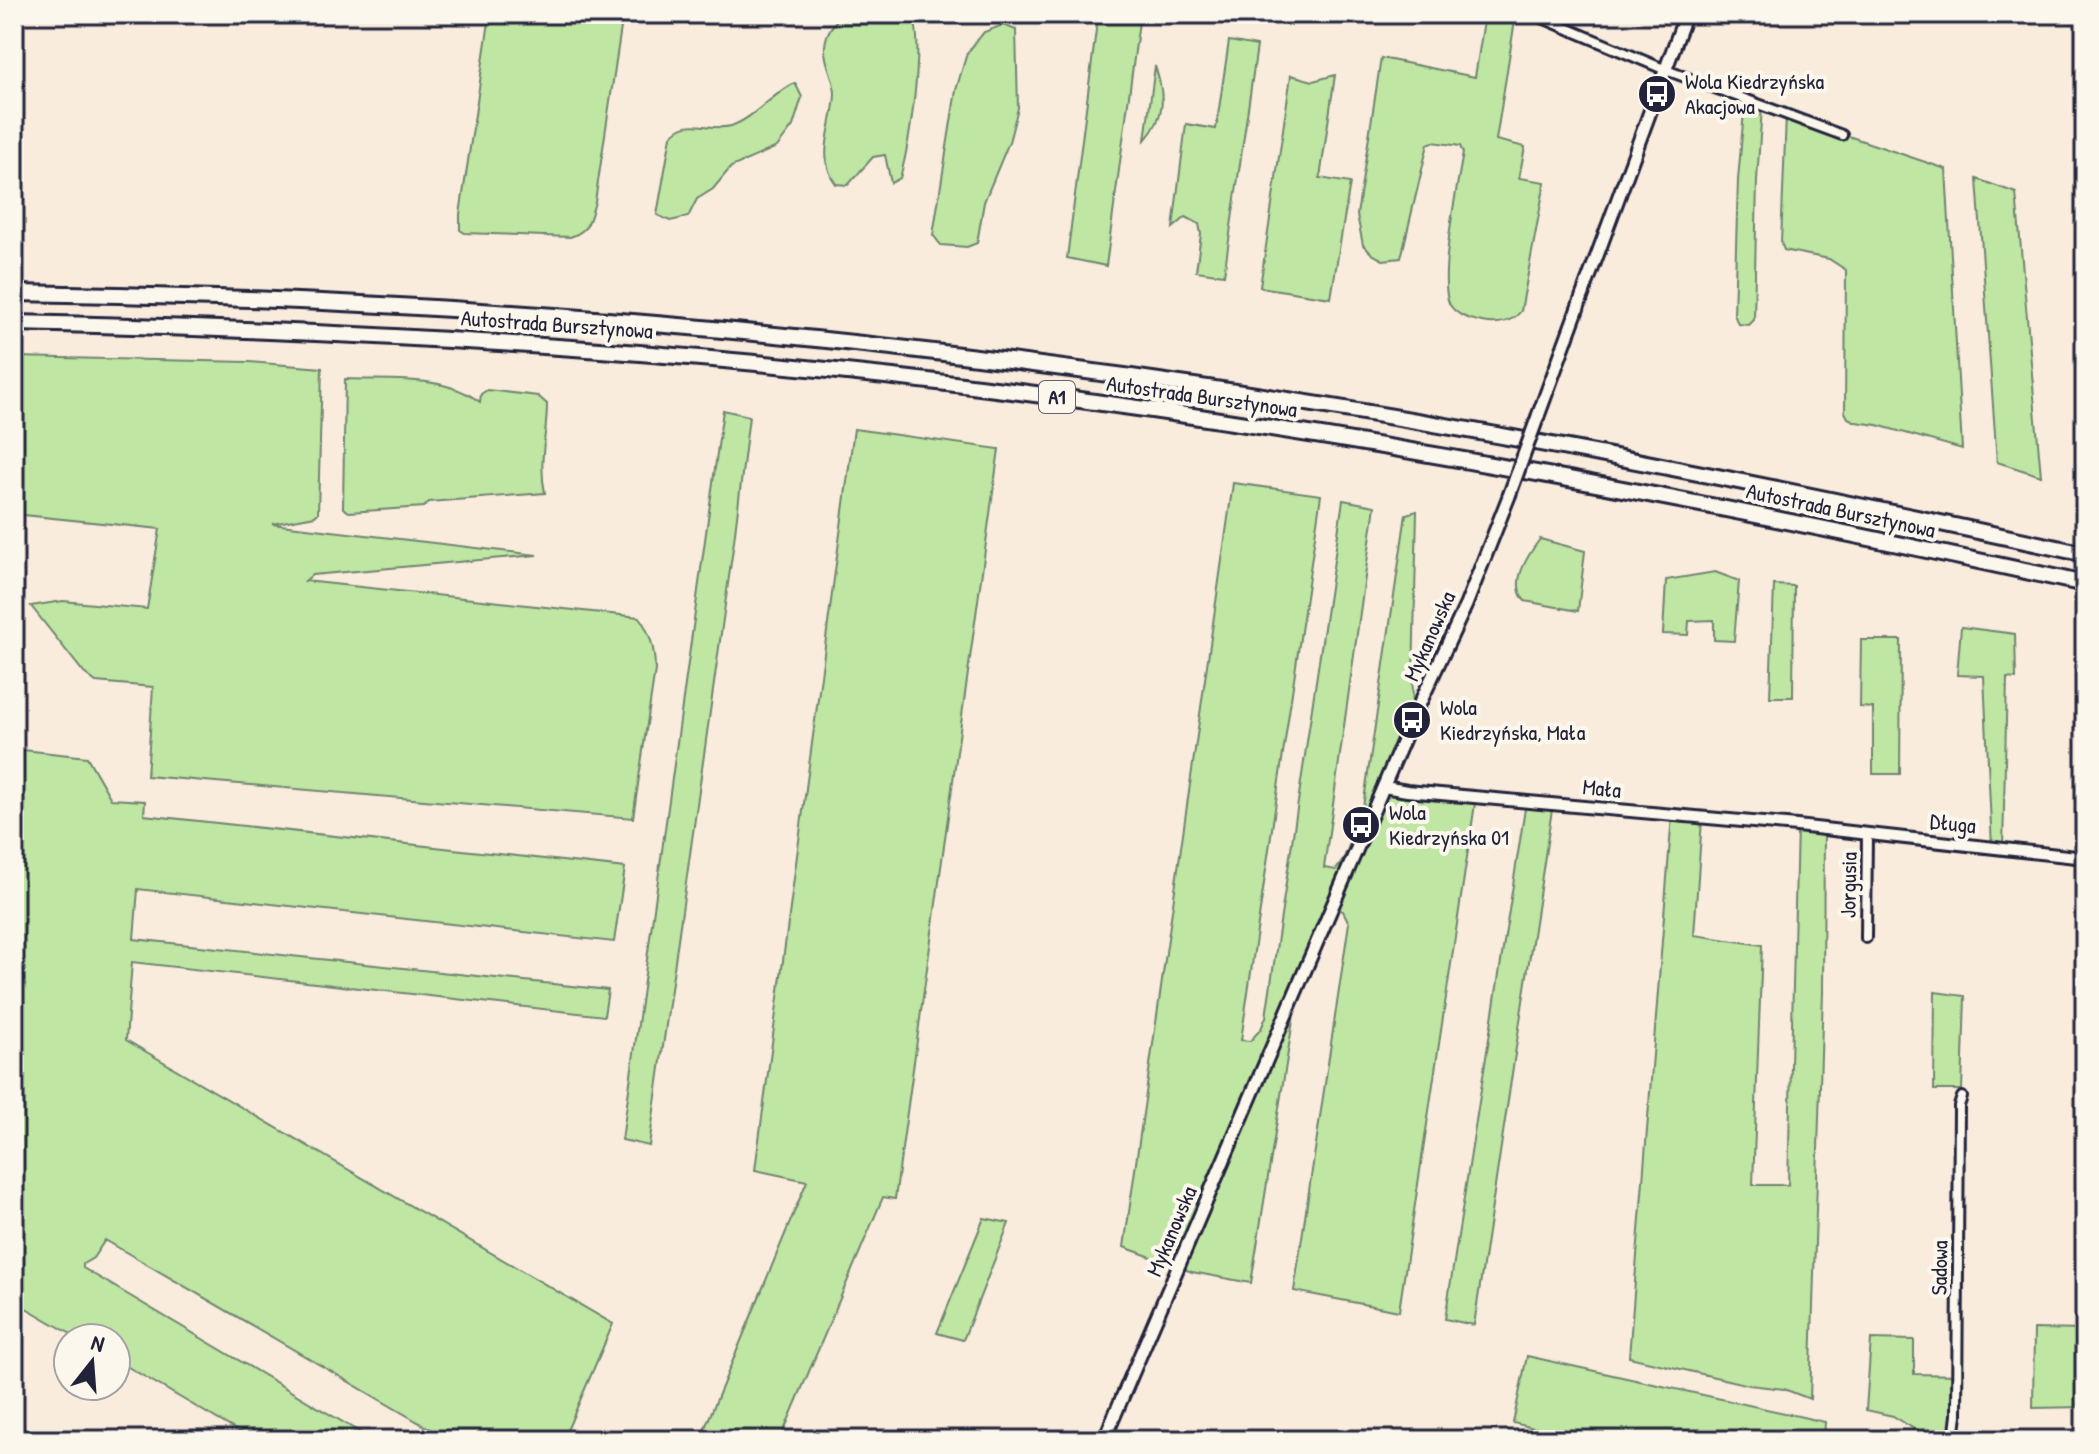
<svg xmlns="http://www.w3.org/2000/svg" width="2099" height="1454" font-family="'Patrick Hand',sans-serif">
<rect width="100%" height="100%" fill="#f9ecdd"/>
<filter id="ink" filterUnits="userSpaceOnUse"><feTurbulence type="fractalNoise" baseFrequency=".0125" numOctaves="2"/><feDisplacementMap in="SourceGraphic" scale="16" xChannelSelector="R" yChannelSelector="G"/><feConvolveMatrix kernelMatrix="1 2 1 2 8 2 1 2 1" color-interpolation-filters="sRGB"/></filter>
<g filter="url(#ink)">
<!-- green -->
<path fill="#bfe7a3" stroke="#70846f" stroke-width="2" d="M515,14H623L595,202C589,221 590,230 570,237L465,233L460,230V214L490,15L509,16Z
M842,14H912C926,42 909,146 900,178L891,183L885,155L873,157L848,185L836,184C815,156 834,125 835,94C835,78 823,61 825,46C826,32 833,24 842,14Z
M1098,14H1140L1106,266L1067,258Z
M1485,14H1516L1496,140L1525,147L1519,178L1545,182L1521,311C1512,323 1495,325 1482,322C1470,319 1457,316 1450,305C1437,283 1458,182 1463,153L1460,146L1433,142L1428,144L1401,258L1383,260L1372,254L1363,245L1357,215L1381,58L1475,77Z
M1003,25L1016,30L1018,108L1009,142L984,202L977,243L967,247L941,245L933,235L956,90L967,53L984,32Z
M1229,41L1257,46L1224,275L1196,271L1201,234L1199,224L1186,217L1173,228L1186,124L1216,129Z
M1155,66C1165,95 1166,117 1145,140Z
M1291,75L1313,81L1335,75L1320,178L1350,183L1331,298L1260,287Z
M795,83L802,97L793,126L777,147L731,167L713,189L697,199L688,217L670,221L657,215L671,136C688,115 709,132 731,126C754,118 772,94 795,83Z
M1745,100L1762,107L1757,180L1754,320L1749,325L1738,324L1734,314L1738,180Z
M1786,115L1946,169L1962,449L1877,425L1856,422L1848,418L1845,412L1846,270L1829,259L1784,250L1781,243Z
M1977,179L2016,193L2041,476L1997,462Z
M14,357L249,362L322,368L318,513L315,516L272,524L537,555L312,575L305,581L639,617C651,633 655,650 655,670L633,818L147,776L153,687L96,682L84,673L31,606L63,601L147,609L160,529L14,514Z
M345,379C389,381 444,374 480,402L481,394L487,390L538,396L547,404C547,436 538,461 545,493L429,502L424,507L349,512L343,508Z
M723,410L749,416L734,541L649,1146L622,1140Z
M854,429L999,449L895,1199L883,1197L780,1440H700L807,1181L755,1170Z
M1233,483L1321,495L1241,1040L1250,1041L1261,1029L1266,1017L1343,500L1375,506L1324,868L1336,870L1343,860L1362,814L1406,514L1417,511L1412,720L1384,786L1476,797L1399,1311L1294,1291L1349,923L1343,911L1333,907L1299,983L1251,1283L1192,1272L1124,1247Z
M1540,539L1585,551L1578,611L1525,601C1509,583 1528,555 1540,539Z
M1715,572L1739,581L1734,641L1714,640V620L1689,621L1688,635L1663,634L1666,580Z
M1774,585L1794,586L1793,697H1770Z
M1961,627L2015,634L2016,679L2007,678L2003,849L1992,848L1984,676L1957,675Z
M1861,640H1901L1900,774H1873V708L1860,707Z
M14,749L87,757L111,799L145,801L144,815L625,868L614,942L138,889L134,939L608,990L604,1016L132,962L126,1040L613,1324L563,1440H449L105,1240L93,1258L83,1264V1268L373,1440H253L116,1360V1338H78L14,1301Z
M1526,802L1553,803L1474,1325L1445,1319Z
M1672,815L1702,819L1694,935L1762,945L1753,1185H1788L1797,826L1824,829L1823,992L1810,1399L1784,1389L1749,1385L1629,1357Z
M1935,992L1965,996L1962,1090H1934Z
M984,1218L1009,1223L963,1340L937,1333Z
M2034,1329L2085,1330V1407L2033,1408Z
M1871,1339L1914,1340V1374L1958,1375L1954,1440H1932L1893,1416L1866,1410Z
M1527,1356L1825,1422L1824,1440H1587L1513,1423Z"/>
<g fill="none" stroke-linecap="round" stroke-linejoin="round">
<defs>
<path id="minor" d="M1533,14L1666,70L1842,135
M1866,938L1867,833
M1954,1440L1957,1415L1959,1106L1962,1097"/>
<path id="tertiary" d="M1384,787L1407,791L1797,826L2085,858"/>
<path id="secondary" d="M1538,416L1686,14
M1104,1440L1412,720L1466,605L1509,496"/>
<path id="motorway" d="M14,293C428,298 840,332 1249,394C1530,436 1808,494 2085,554
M14,323C351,330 686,349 1020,392C1378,438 1733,507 2085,584"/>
</defs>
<!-- minor casing -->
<use href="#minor" stroke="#22223b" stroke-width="14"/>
<!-- tertiary casing -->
<use href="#tertiary" stroke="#22223b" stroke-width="16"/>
<!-- secondary casing -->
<use href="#secondary" stroke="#22223b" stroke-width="17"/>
<!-- motorway casing -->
<use href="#motorway" stroke="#22223b" stroke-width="20"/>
<!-- minor -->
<use href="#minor" stroke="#fbf7ec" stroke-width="8"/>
<!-- tertiary -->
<use href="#tertiary" stroke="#fbf7ec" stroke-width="10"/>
<!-- secondary -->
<use href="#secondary" stroke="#fbf7ec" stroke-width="11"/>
<!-- motorway -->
<use href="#motorway" stroke="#fbf7ec" stroke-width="14"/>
<defs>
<path id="secondary-bridge" d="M1509,496L1538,416"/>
</defs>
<!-- secondary-bridge casing -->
<use href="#secondary-bridge" stroke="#22223b" stroke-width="17" stroke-linecap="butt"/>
<!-- secondary-bridge -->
<use href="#secondary-bridge" stroke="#fbf7ec" stroke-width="11"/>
</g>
</g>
<!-- icons -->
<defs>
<symbol id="bus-disc" viewBox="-11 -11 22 22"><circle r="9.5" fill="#22223b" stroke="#fbf7ec"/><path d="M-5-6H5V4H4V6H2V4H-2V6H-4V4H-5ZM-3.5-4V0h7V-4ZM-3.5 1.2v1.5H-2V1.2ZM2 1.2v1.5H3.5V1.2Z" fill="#fff"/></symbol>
</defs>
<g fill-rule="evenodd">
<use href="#bus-disc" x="1635" y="72" width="44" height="44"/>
<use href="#bus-disc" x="1390" y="698" width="44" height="44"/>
<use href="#bus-disc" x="1339" y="803" width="44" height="44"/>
</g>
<g text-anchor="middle" stroke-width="8" stroke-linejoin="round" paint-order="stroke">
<!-- shield labels -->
<rect fill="#fbf7ec" stroke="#636270" stroke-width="2" x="1039" y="381" width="36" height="32" rx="6"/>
<g font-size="20" font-weight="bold" fill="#22223b">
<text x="1057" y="404">A1</text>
</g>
<!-- poi labels -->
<g font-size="22" fill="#22223b" stroke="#fbf7ec" text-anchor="start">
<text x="1685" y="89">Wola Kiedrzyńska<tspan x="1685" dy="25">Akacjowa</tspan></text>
<text x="1440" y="715">Wola<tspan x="1440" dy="25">Kiedrzyńska, Mała</tspan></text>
<text x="1389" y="820">Wola<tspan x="1389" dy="25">Kiedrzyńska 01</tspan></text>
</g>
<!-- street labels -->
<g font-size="22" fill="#22223b" stroke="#fbf7ec">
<text transform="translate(557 324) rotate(4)" y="8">Autostrada Bursztynowa</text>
<text transform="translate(1202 396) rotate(8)" y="8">Autostrada Bursztynowa</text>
<text transform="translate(1841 510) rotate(12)" y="8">Autostrada Bursztynowa</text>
<text transform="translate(1429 636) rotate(-66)" y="8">Mykanowska</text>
<text transform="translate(1602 788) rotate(6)" y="8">Mała</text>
<text transform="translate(1953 823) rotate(6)" y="8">Długa</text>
<text transform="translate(1848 885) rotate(-89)" y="8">Jorgusia</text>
<text transform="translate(1171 1231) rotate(-67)" y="8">Mykanowska</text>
<text transform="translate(1939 1268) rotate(-89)" y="8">Sadowa</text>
</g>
</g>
<!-- margin -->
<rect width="2099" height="1454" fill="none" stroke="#fbf7ec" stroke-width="48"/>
<rect x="24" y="24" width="2051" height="1406" fill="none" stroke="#22223b" stroke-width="3" filter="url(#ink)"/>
<!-- north arrow -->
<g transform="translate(92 1362) rotate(17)"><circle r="38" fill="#fbf7ec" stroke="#a4a2a5" stroke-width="2"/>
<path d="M0-6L14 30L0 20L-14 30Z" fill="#22223b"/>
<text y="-12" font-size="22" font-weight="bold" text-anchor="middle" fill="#22223b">N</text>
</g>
</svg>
